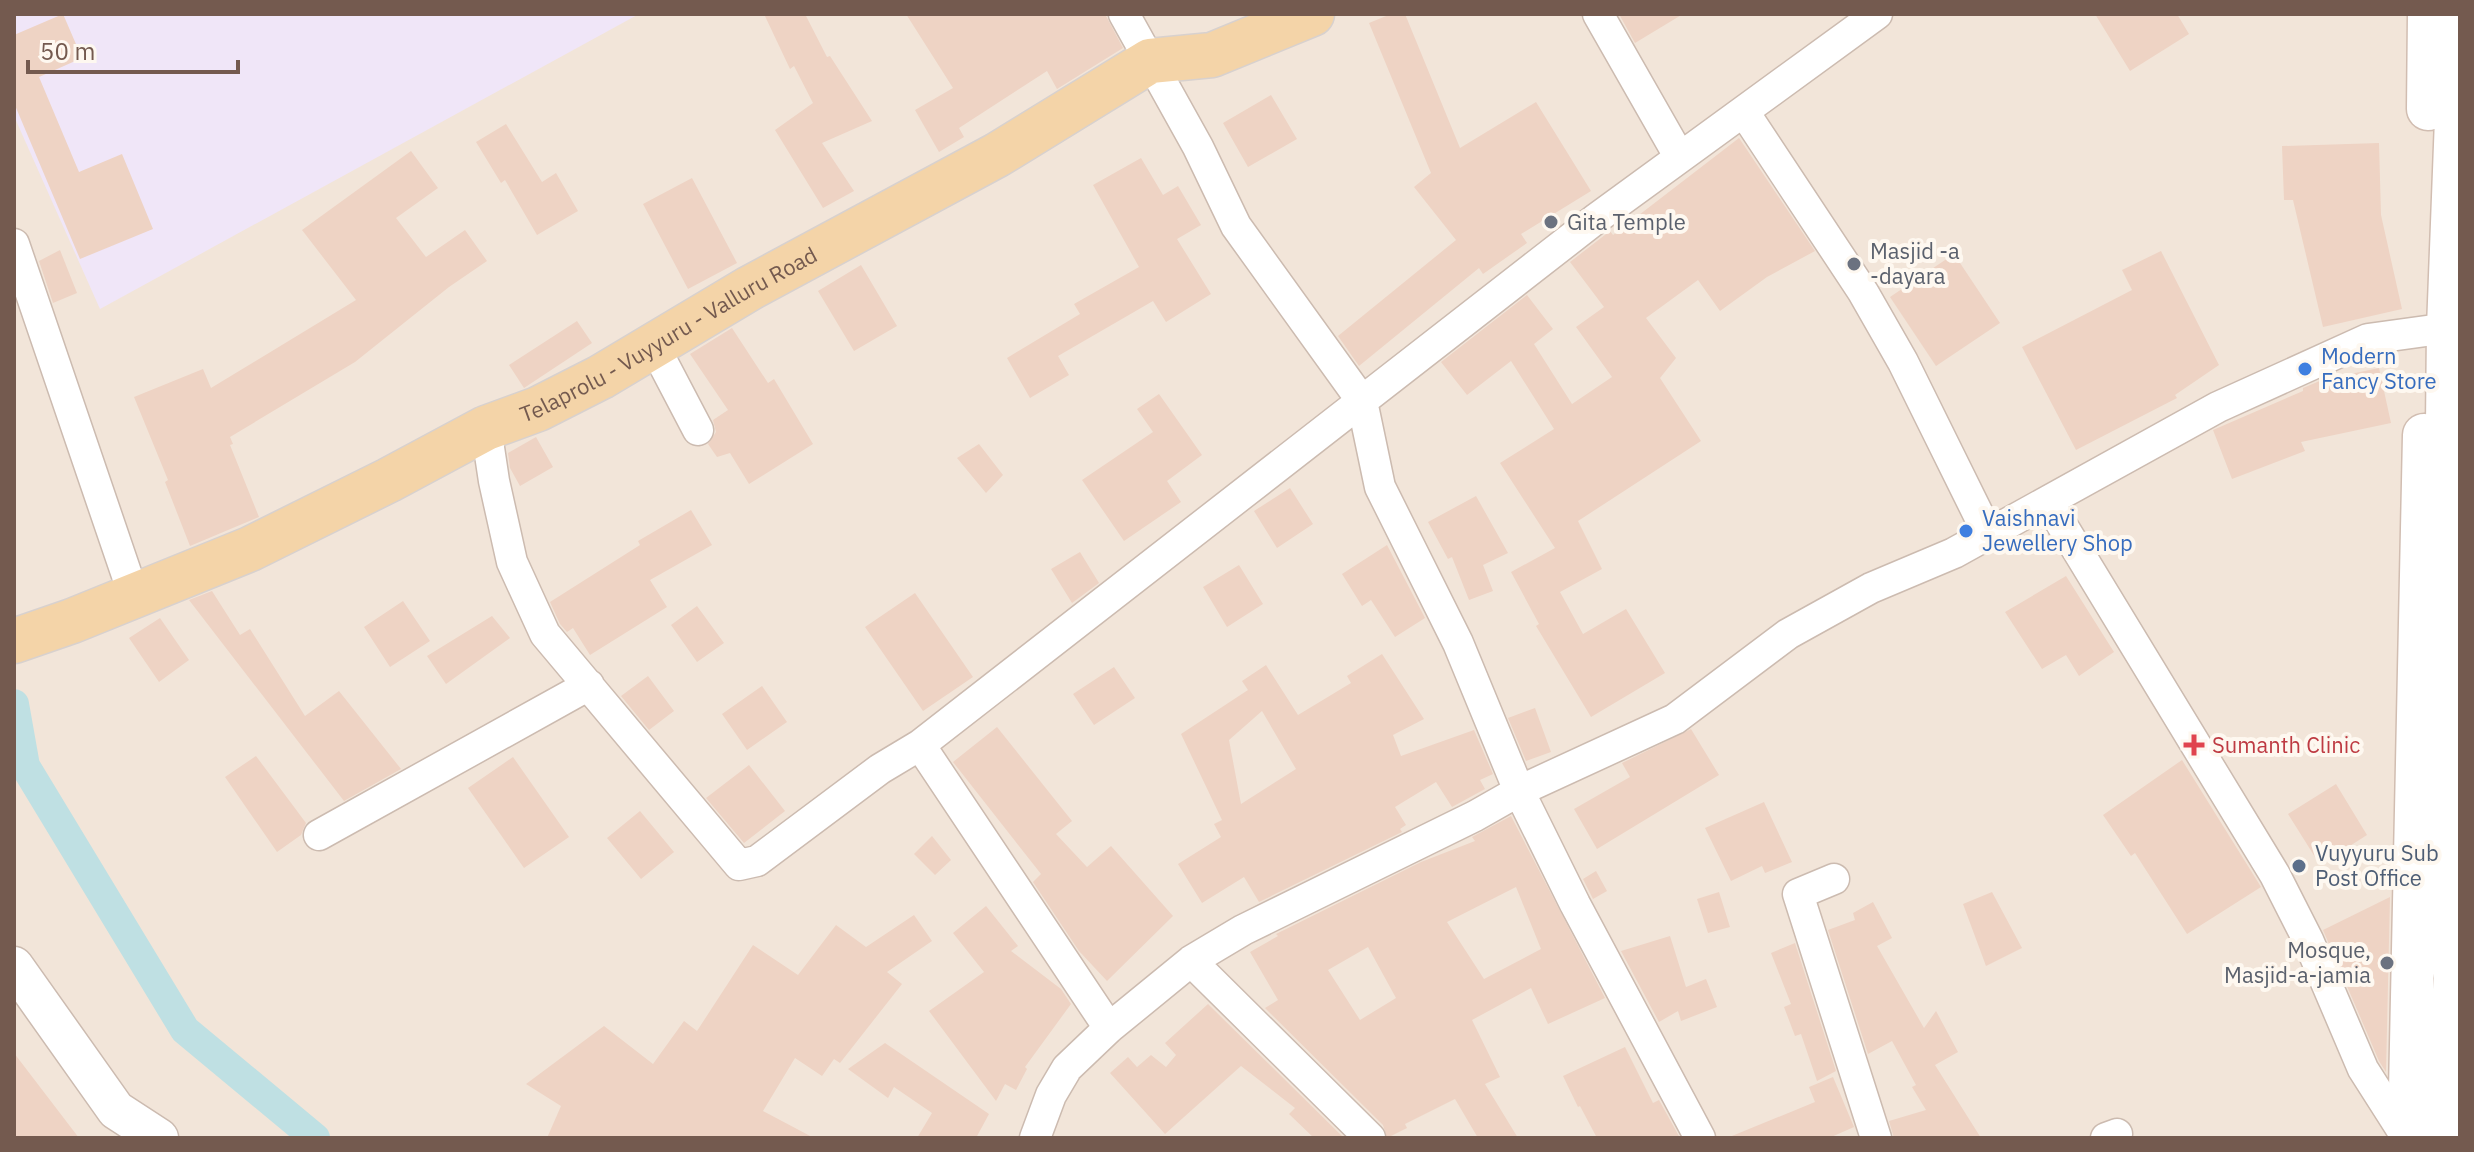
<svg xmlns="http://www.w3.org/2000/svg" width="2474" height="1152" font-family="'IBM Plex Sans',sans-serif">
<rect width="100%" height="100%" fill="#fbf4ea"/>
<!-- residential -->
<path fill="#f2e5d9" d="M14,14H2460V1138H14Z"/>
<!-- education -->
<path fill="#f0e6f8" d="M14,14H639L100,309L14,116Z"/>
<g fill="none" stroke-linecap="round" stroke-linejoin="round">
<!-- canal -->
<path stroke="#bfe0e3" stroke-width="30" d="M14,704L25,766L185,1030L315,1138"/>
</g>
<!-- building -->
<path fill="#eed3c4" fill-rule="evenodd" d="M63,14L82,58L39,77L79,172L122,154L153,229L80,259L14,103V35Z
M764,14H805L827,57L830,56L872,121L822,143L854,191L823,208L775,130L813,103L794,66L790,69Z
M906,14H1105L1123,48L1057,89L1047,71L959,128L964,137L939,152L915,110L953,88Z
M1391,14H1405L1460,148L1536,102L1591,191L1521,234L1527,243L1483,274L1479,268L1359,366L1338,336L1456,240L1414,187L1431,173L1369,23Z
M1619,14H1683L1635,43Z
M2095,14H2177L2189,34L2130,71Z
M1271,95L1297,139L1248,167L1223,123Z
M506,124L542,182L556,173L578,211L537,235L505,180L501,183L476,142Z
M1739,138L1815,251L1767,277L1720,311L1698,280L1646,318L1676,358L1660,378L1701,441L1578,521L1602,569L1560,592L1583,634L1626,609L1665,673L1591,717L1536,626L1539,624L1511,572L1555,548L1500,463L1554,429L1511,361L1467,395L1441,362L1527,295L1553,329L1534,344L1572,404L1612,377L1576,327L1604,307L1570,262L1610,231L1613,235Z
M2379,143L2381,215L2402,309L2323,327L2293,200H2284L2282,146Z
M411,151L438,188L396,218L426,257L465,230L487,261L449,287L355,362L230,437L233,444L230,445L259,517L190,546L165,482L168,480L134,397L203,369L211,388L356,300L302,230Z
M1141,158L1163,195L1178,186L1201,225L1177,239L1211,294L1166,322L1153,301L1058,356L1069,375L1030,398L1007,358L1080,314L1074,304L1139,267L1093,185Z
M692,178L737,263L688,289L643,204Z
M60,250L77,293L53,303L39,261Z
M2161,251L2219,365L2175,395L2177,398L2076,450L2022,347L2132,290L2122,270Z
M1954,254L2000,323L1936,366L1890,297Z
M861,265L897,326L854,351L818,291Z
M577,321L592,343L524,388L509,365Z
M732,328L768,383L774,379L813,444L749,484L730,453L717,457L708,444L716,432L713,420L728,410L690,354Z
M2379,368L2391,423L2301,442L2305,451L2232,479L2213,430L2303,391V388L2322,380Z
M1159,394L1202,455L1167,481L1181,502L1124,541L1082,480L1153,432L1137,409Z
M536,437L553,467L520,486L510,468L508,453Z
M979,444L1003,475L986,493L957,458Z
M1290,488L1313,524L1277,548L1254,511Z
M1476,496L1508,553L1483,565L1493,591L1469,600L1452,557L1448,559L1428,522Z
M691,510L712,545L650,580L667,607L590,655L573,628L567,632L560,624L550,602L640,545L638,541Z
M1387,545L1425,618L1395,637L1371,600L1362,606L1342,574Z
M1080,552L1099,583L1072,603L1051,569Z
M1239,565L1263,604L1227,627L1203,587Z
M2066,576L2114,652L2079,676L2066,655L2042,669L2005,612Z
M212,591L240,635L250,629L305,716L339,691L401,769L344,801L189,600Z
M915,593L973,677L923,711L865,627Z
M403,601L430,641L390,667L364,627Z
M697,606L724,643L697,662L671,625Z
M492,616L510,638L446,684L427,656Z
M160,618L189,660L159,682L129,638Z
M1382,654L1424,719L1393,735L1401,756L1474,730L1493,774L1480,780L1485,789L1452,807L1436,782L1395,807L1406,825L1400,829L1402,832L1259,902L1244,877L1202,903L1178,864L1221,837L1214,824L1222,820L1181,734L1248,690L1242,681L1266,665L1298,715L1351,683L1347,676ZM1262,711L1296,769L1241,804L1229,740Z
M1114,667L1135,698L1094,725L1073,694Z
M648,676L674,711L649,730L621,696Z
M762,686L787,722L747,750L722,714Z
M1535,708L1551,752L1526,761L1508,718Z
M997,727L1072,821L1056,834L1087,867L1111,846L1173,916L1107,981L1079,951L1033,882L1041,874L953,762Z
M1691,729L1719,775L1597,849L1574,809L1630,777L1622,763Z
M256,756L306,823L301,835L277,852L225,777Z
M513,757L569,837L524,868L468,788Z
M2182,760L2261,887L2187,934L2135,853L2131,856L2103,815Z
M749,765L785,811L744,843L706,798Z
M2336,784L2367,835L2320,865L2288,814Z
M1764,802L1792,862L1765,873L1762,866L1731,881L1705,828Z
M640,811L674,852L641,879L607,838Z
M1511,816L1605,998L1548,1024L1531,988L1472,1020L1500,1077L1485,1084L1518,1138H1478L1455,1099L1405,1124L1407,1128L1387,1138L1383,1125L1265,1008L1278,1000L1250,952L1278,936L1276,934L1421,862L1475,841L1472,837ZM1516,887L1541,949L1484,979L1447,922ZM1368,947L1396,998L1360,1020L1328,970Z
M932,836L951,860L935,875L914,854Z
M1596,871L1607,891L1593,899L1583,879Z
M1719,892L1730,927L1708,933L1697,899Z
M1992,892L2022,948L1986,966L1963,904Z
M2390,897L2386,1072L2379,1061L2323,930Z
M1873,902L1892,938L1877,946L1924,1028L1936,1011L1958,1052L1935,1065L1981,1138H1894L1889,1121L1926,1110L1912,1087L1916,1085L1892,1041L1868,1054L1828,930L1855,920L1853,913Z
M986,906L1018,946L1011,951L1061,989L1071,1004L1025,1067L1027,1069L1016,1090L1005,1084L996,1101L929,1011L984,972L953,933Z
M914,915L932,941L887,972L902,984L840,1063L834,1059L822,1076L795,1058L763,1111L814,1138H547L561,1106L526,1084L604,1026L653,1064L684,1021L697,1031L753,945L798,975L836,925L866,947Z
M1670,936L1686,987L1706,979L1717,1007L1681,1021L1678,1011L1659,1022L1621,951Z
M1795,943L1836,1071L1817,1081L1801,1034L1795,1036L1784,1007L1791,1004L1771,953Z
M1208,1004L1344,1138H1314L1289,1114L1295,1108L1241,1066L1165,1134L1110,1073L1128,1057L1137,1067L1151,1055L1166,1067L1176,1055L1165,1043Z
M885,1043L989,1114L976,1138H917L932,1113L894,1087L888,1098L848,1069Z
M1625,1047L1653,1103L1659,1100L1680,1138H1597L1580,1106L1578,1107L1563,1076Z
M14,1053L79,1138H14Z
M1833,1077L1854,1127L1829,1138H1727L1815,1102L1809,1087Z"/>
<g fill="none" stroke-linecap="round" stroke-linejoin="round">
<defs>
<path id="minor" d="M1124,14L1198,147L1236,226L1362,401L1380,487L1458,643L1519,791L1675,719L1788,634L1871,588L1954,553L2218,407L2368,339L2448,328
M1598,14L1679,156
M1744,112L1863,292L1903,362L1988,534
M14,244L134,596
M654,346L698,430
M486,428L494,481L512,562L545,634L739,865L757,861L880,769L920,745L1597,218L1877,14
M2048,502L2275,875L2308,940L2363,1069L2407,1138
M920,745L1109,1028
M319,835L589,685
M1834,879L1798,894L1876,1138
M1191,961L1370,1138
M1035,1138L1051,1095L1067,1068L1109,1028L1191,961L1243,930L1475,816L1519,791L1575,904L1700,1138
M2106,1138L2117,1134"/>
<path id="tertiary" d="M14,966L116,1110L159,1138"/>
<path id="secondary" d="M2428,109L2429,14
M2409,1138L2424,435
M2444,1138L2455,978L2442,834L2453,656L2455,507L2447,424L2448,328L2460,14"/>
<g id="primary">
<path id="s1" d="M14,641L72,621L250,549L389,480L486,428L538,409L601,377L750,288L997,155L1150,61L1212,55L1312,14"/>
</g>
</defs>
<!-- minor casing -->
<use href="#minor" stroke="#ccbbb0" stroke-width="33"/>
<!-- tertiary casing -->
<use href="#tertiary" stroke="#ccbbb0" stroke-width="41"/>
<!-- secondary casing -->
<use href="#secondary" stroke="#d1bdb1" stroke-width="45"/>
<!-- primary casing -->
<use href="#primary" stroke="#d8d1ce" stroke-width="47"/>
<!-- minor -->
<use href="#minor" stroke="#fff" stroke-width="30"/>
<!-- tertiary -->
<use href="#tertiary" stroke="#fff" stroke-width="38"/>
<!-- secondary -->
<use href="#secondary" stroke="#fff" stroke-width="42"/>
<!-- primary -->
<use href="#primary" stroke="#f4d4a8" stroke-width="44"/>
</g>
<!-- markers -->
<g fill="#6b7280" stroke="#fef8f0" stroke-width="3">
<circle cx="1551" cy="222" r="8"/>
<circle cx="1854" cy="264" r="8"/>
<circle cx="2387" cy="963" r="8"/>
</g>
<g fill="#3f7fe0" stroke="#fef8f0" stroke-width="3">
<circle cx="2305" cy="369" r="8"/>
<circle cx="1966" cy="531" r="8"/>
</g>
<path fill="#e0444e" stroke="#fef8f0" stroke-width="3" d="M2190 733h8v8h8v8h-8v8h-8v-8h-8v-8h8z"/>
<circle fill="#5c6f8a" stroke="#fef8f0" stroke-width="3" cx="2299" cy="866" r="8"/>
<g text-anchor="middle" stroke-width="8" stroke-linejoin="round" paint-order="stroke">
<!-- worship labels -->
<g font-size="22" fill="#5b616d" stroke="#fef8f0" text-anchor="start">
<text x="1567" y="230">Gita Temple</text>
<text x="1870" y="259">Masjid -a<tspan x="1870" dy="25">-dayara</tspan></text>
<text x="2371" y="958" text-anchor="end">Mosque,<tspan x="2371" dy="25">Masjid-a-jamia</tspan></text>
</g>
<!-- street labels -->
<g font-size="22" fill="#745a4f" stroke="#fef8f0">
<text dy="8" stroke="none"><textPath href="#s1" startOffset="724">Telaprolu - Vuyyuru - Valluru Road</textPath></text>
</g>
<!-- shop labels -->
<g font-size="22" fill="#366cbe" stroke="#fef8f0" text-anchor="start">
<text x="2321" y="364">Modern<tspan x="2321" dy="25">Fancy Store</tspan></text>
<text x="1982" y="526">Vaishnavi<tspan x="1982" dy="25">Jewellery Shop</tspan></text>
</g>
<!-- health labels -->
<g font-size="22" fill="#be3a42" stroke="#fef8f0" text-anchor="start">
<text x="2212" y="753">Sumanth Clinic</text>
</g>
<!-- service labels -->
<g font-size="22" fill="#4e5e75" stroke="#fef8f0" text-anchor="start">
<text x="2315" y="861">Vuyyuru Sub<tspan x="2315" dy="25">Post Office</tspan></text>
</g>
</g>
<!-- border -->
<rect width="2474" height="1152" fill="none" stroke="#745a4f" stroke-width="32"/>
<!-- scale -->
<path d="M28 60v12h210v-12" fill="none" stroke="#745a4f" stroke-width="4"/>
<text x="40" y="60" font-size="24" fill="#745a4f" stroke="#fef8f0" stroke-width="6" paint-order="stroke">50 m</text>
</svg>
